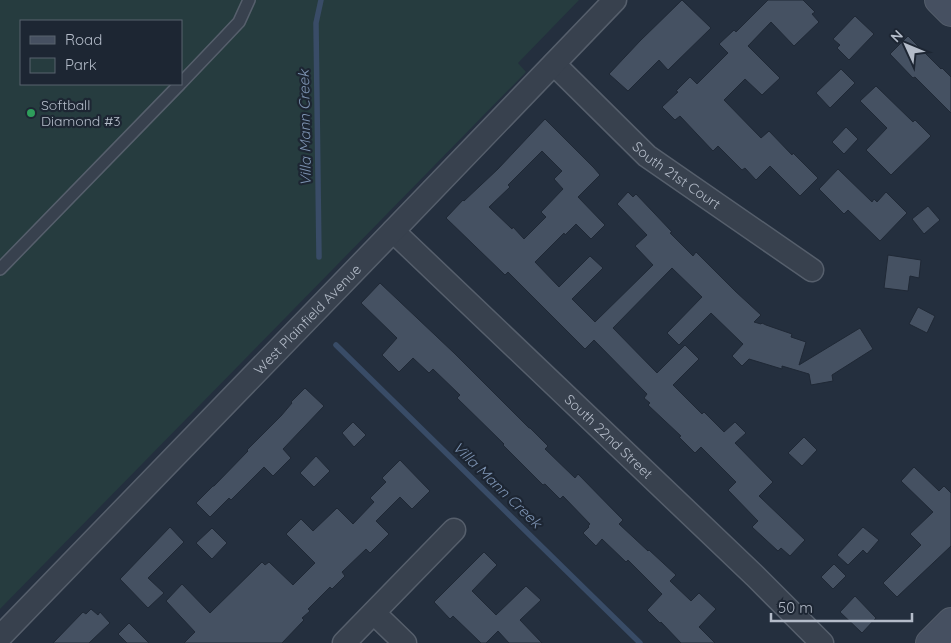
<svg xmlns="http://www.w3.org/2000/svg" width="951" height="643" font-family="Quicksand,sans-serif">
<rect width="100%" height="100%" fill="#242f3e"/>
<!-- green -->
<path fill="#263c3f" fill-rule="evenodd" d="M0,0H579L518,63L526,72L0,609ZM21,21H181V84H21Z"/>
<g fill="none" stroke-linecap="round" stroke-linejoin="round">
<!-- stream -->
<path stroke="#394c67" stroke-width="5.5" d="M319,257L316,23L321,0
M336,345L640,643"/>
</g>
<!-- building -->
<path fill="#455162" stroke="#1f2835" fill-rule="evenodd" d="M682,0L711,28L668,70L659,60L628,91L609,74L640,41Z
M768,0H803L815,12L812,14L819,22L794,46L771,22L748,46L780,78L762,95L745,79L724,100L761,138L769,131L792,155L793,153L818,178L800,196L770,166L756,180L745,168L742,170L718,146L713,151L680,116L675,120L662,107L678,92L676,91L690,77L697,84L728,53L719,44L734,30L736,32Z
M855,16L874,34L849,60L837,48L840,45L833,39Z
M908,36L941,69L942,68L951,77V113L915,77L913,78L890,54Z
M841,69L855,83L830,108L816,93Z
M876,86L913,122L915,120L931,136L891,175L866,150L887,128L860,101Z
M545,119L594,168L600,175L578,197L605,225L591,239L576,224L565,235L564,233L535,262L559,287L590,256L603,268L572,299L595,322L653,265L635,246L647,235L617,204L628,192L633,197L636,194L672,232L670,233L693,256L696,252L735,291L761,315L754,322L761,324L762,323L766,325L792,334L791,337L806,342L799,365L860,328L873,349L832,375L833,381L811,385L809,374L782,366V369L749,359L742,366L732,356L743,344L711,313L679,345L667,333L702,297L672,268L613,328L657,373L685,345L699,359L673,385L702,414L704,412L724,432L735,422L746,433L735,443L773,482L759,496L805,540L790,556L781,548L778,551L752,527L758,521L728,490L736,482L701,447L695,453L679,437L681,436L648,405L650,403L644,398L647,394L594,340L585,349L508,272L505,275L446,218L463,200L464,201L498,169ZM542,151L562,171L554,179L563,189L541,212L546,217L524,239L513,227L512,229L489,207L510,187L508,185Z
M846,127L858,139L844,154L832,142Z
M838,169L872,202L874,199L877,202L886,192L907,213L880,241L848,210L844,214L819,189Z
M928,206L940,220L924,234L912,219Z
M888,255L921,260L919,278L910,276L908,291L884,288Z
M380,283L454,353L529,428H530L548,446L545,449L575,478L578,474L623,520L619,524L648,551L649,550L676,575L670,581L691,601L699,593L716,609L699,627L715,643H681L661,622L660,623L647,610L662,594L628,560L626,562L602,539L596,546L583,533L589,527L588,526L590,524L563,496L560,499L545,484L543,485L503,445L504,444L457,398L460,395L433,369L429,373L413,358L399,372L382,355L397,338L361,303Z
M918,307L935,316L927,333L909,324Z
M305,388L324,406L283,449L291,458L273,476L264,467L231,500L229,498L210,517L196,503L213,486H214L248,451L247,450L281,416L292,403L291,402Z
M353,422L366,435L354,447L342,433Z
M804,437L817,450L802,466L788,453Z
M316,456L330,471L314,487L300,473Z
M400,460L430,491L412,509L400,497L376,521L389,534L370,553L366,549L342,572L345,576L332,589L330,587L308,609L310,611L302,618L304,620L282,643H184L195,632L166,601L182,584L210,613L262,562L265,565L269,562L293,585L315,563L286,534L301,519L313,531L337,508L353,524L374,502L370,498L386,482L382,478Z
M914,467L939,491L944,486L951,493V546L897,597L883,583L921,545L910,534L933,512L901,481Z
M170,527L184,542L148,578L164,593L148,608L120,579Z
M863,527L879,540L867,554L863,550L848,565L837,555Z
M212,528L227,543L212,559L196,543Z
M484,552L497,565L472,591L496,615L526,586L541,600L520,620L542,643H509L498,631L486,643H481L453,616L450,619L434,602Z
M834,564L846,576L833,589L821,577Z
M855,596L876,618L862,633L840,612Z
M91,609L98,615L100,612L110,623L89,643H53L83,612L86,614Z
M129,623L149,643H127L118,634Z"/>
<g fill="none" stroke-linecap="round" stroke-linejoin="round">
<defs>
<path id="lane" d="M181,83L222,40L239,22L249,0
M0,269L180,84"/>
<g id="street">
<path id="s1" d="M554,64L647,156L812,270"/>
<path id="s2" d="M393,231L755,576L822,643"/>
<path d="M374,613L405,643"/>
<path id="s3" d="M0,637L393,231L615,0"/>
<path d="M344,643L454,530"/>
</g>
<path id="secondary" d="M939,0L951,12
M930,643L951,622"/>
</defs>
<!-- lane casing -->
<use href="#lane" stroke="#565f6c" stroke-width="14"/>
<!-- street casing -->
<use href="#street" stroke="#565f6c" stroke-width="25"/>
<!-- secondary casing -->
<use href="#secondary" stroke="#565f6c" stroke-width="30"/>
<!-- lane -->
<use href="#lane" stroke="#38414e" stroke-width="11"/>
<!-- street -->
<use href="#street" stroke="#38414e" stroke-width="22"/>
<!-- secondary -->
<use href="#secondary" stroke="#465061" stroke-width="28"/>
</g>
<!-- markers -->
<circle fill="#2e9e5b" stroke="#1d2633" stroke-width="2" cx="31" cy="113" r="5"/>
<g text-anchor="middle" stroke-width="4.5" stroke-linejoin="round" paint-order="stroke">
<!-- poi labels -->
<g font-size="14" fill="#b4bcc9" stroke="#1d2633" text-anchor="start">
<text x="41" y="110">Softball<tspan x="41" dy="16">Diamond #3</tspan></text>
</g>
<!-- street labels -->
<g font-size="14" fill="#b4bcc9" stroke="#1d2633">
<text dy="5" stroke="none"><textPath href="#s1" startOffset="166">South 21st Court</textPath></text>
<text dy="5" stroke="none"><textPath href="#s3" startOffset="442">West Plainfield Avenue</textPath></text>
<text dy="5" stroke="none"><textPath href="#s2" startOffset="298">South 22nd Street</textPath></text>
</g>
<!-- water labels -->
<g font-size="15" font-style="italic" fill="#7c92b1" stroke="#1d2633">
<text transform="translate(305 128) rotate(-91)" y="5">Villa Mann Creek</text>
<text transform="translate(497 485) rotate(44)" y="5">Villa Mann Creek</text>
</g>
</g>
<!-- legend -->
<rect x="20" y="20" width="162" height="65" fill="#1d2633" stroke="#59626f"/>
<rect x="30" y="36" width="25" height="8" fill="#465061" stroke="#59626f"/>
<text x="65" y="45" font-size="15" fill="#b4bcc9">Road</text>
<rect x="30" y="58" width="25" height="15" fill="#263c3f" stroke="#59626f"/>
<text x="65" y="70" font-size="15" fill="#b4bcc9">Park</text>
<!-- north arrow -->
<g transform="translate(906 45) rotate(314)" stroke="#1d2633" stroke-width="4" paint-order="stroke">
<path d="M0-4L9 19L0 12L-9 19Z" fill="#b4bcc9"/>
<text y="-8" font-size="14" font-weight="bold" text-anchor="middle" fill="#b4bcc9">N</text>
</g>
<!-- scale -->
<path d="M771 613v8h141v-8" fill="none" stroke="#b4bcc9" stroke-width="2.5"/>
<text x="778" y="613" font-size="15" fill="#b4bcc9" stroke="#1d2633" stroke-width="4" paint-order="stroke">50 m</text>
</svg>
